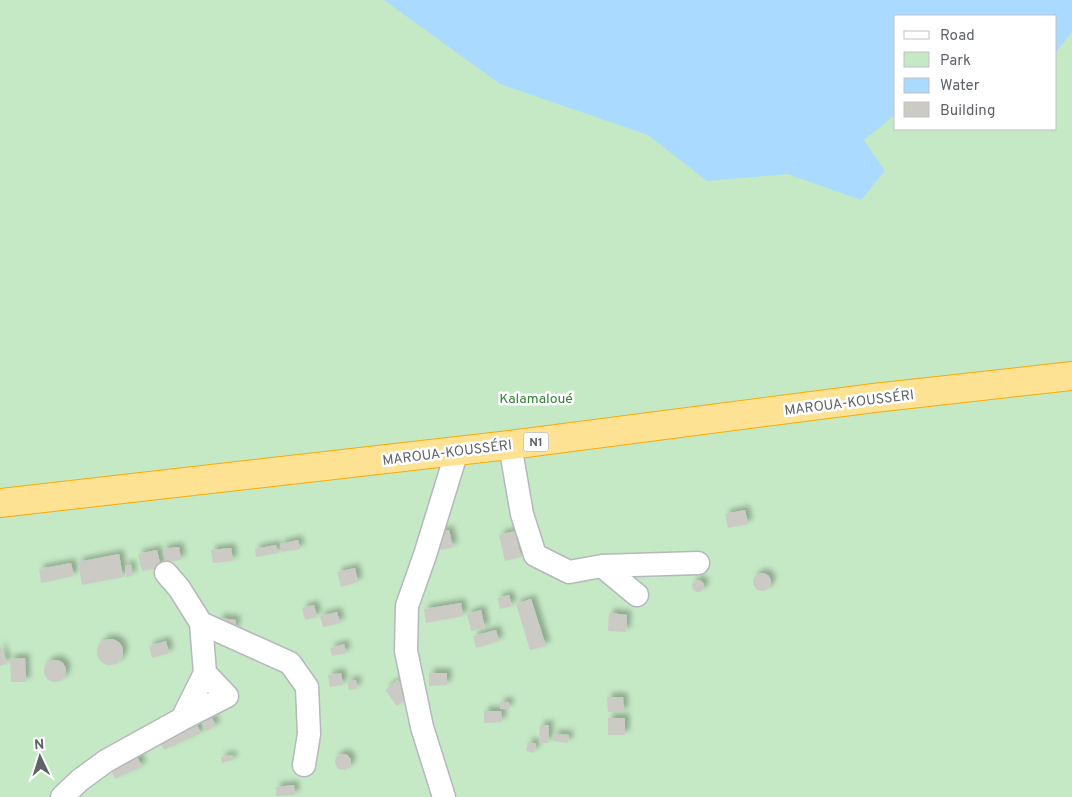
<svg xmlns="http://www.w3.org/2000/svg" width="1072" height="797" font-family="Overpass,sans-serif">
<defs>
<filter id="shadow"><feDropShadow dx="4.5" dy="-4.5" stdDeviation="2.5" flood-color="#0004"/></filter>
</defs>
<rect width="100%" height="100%" fill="#f1efe8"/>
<!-- green -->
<path fill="#c5e8c5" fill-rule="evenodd" d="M0,0H1072V797H0ZM896,16H1056V129H896Z"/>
<!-- water -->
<path fill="#aadaff" d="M384,0H1072V32L1056,52V16H896V114L864,140L885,171L861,200L788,174L707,181L648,135L500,84Z"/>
<!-- building -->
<path fill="#cccac5" filter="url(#shadow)" d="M745,510L748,524L728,528L725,514Z
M449,530L453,547L441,550L437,533Z
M515,531L521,557L505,561L499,535Z
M298,540L300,549L282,552L280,544Z
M276,545L278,553L256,557L255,549Z
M179,547L181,560L165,562L163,549Z
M231,548L233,561L213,563L211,550Z
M157,550L161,568L142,571L138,554Z
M119,554L123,577L82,585L78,562Z
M71,563L74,576L41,583L39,569Z
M125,565H131L132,576L126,577Z
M355,568L358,582L341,587L337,572Z
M753 582a9 9 0 1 1 18 0a9 9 0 1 1-18 0Z
M692 586a6 6 0 1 1 12 0a6 6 0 1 1-12 0Z
M509,595L512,606L500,609L497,598Z
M531,599L546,646L530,650L516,604Z
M461,603L463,616L426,623L424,609Z
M314,605L317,617L305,620L302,608Z
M481,610L485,628L471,631L467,614Z
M337,612L340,623L323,627L320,616Z
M609,613L627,615L626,632L608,631Z
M219,618L236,620L235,631L218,628Z
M496,630L499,641L476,648L473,636Z
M97 652a13 13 0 1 1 26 0a13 13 0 1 1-26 0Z
M166,641L169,653L152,658L149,646Z
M344,644L346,653L332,656L330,648Z
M0,645L7,663L0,666Z
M25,658L26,682H11L10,659Z
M44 671a11 11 0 1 1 22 0a11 11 0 1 1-22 0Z
M341,673L343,685L330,687L328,675Z
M429,673H447V685L429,686Z
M356,680L357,688L349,690L347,682Z
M398,680L410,697L397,706L385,690Z
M607,697H623L624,712H608Z
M500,702H509V709H500Z
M484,711H501L502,722L484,723Z
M212,718L216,726L206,731L202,724Z
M608,718H625V735H608Z
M197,725L201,733L164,750L160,742Z
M540,725H549L548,743H539Z
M554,734L569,735L568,743L553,741Z
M528,742L536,744L534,753L526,751Z
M135,753L142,766L115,779L109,765Z
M335 762a8 8 0 1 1 16 0a8 8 0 1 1-16 0Z
M232,755L233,760L222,763L221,757Z
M294,785L295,795L276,796V787Z"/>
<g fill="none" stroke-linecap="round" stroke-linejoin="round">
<defs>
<path id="street" d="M510,445L522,514L535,555L569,572L602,566L698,563
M602,566L637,595
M166,573L179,588L201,623L205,673
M201,623L290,663L307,687L309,734L304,765
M62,797L80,780L106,761L182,719L205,673L227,696L182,719
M444,797L422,727L406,651L407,606L425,555L457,451"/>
<path id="highway" d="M0,503L510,445L874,398L1072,376"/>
</defs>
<!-- street casing -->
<use href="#street" stroke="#b5b8bc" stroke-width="25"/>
<!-- highway casing -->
<use href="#highway" stroke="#f9ab00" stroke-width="30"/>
<!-- street -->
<use href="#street" stroke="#fff" stroke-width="22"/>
<!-- highway -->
<use href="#highway" stroke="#fde293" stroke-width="28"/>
</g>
<g text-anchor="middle" stroke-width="5" stroke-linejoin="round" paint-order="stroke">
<!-- shield labels -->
<rect fill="#fff" stroke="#8f9295" stroke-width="1" x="523.5" y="432.5" width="25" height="19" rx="4"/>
<g font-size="12" font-weight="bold" fill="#5f6368">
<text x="536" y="446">N1</text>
</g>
<!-- park labels -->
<g font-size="14" fill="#348238" stroke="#fff">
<text x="536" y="403">Kalamaloué</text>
</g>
<!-- street labels -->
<g font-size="14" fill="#5f6368" stroke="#fff">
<text transform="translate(849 402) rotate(-7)" y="5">MAROUA-KOUSSÉRI</text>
<text transform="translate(447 452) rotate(-7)" y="5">MAROUA-KOUSSÉRI</text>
</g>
</g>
<!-- legend -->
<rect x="894" y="15" width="162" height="115" fill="#ffffff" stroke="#bfc1c3"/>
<rect x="904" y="31" width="25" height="8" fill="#ffffff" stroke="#bfc1c3"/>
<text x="940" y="40" font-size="15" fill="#5f6368">Road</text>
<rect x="904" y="52" width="25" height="15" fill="#c5e8c5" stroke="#bfc1c3"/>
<text x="940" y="65" font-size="15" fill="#5f6368">Park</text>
<rect x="904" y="78" width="25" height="15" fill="#aadaff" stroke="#bfc1c3"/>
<text x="940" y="90" font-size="15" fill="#5f6368">Water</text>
<rect x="904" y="102" width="25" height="15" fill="#cccac5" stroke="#bfc1c3"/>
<text x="940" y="115" font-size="15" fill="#5f6368">Building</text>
<!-- north arrow -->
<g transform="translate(40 757) rotate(356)" stroke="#ffffff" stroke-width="4" paint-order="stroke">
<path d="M0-4L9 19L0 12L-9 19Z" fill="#5f6368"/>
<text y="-8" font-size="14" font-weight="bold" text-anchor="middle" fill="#5f6368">N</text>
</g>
</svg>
